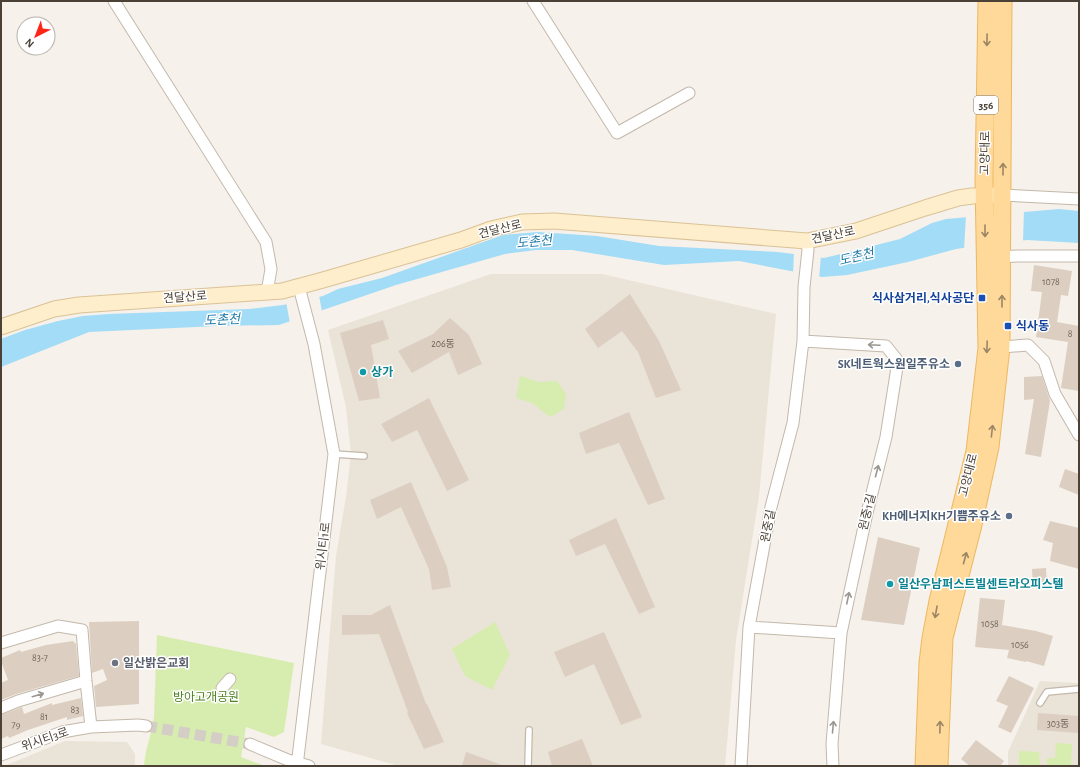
<svg xmlns="http://www.w3.org/2000/svg" width="1080" height="767" font-family="'Alegreya Sans','Noto Sans KR',sans-serif">
<rect width="100%" height="100%" fill="#f6f1ea"/>
<!-- residential -->
<path fill="#eae3d7" d="M491,274H602L776,314L759,496L736,640L725,766H399L321,744L336,556L346,497L351,454L346,407L328,330Z
M1040,681L1079,683V766H1008V752Z
M65,741L127,742L135,754V766H4Z"/>
<!-- green -->
<path fill="#d7edaf" d="M520,376L539,382L557,381L566,394L564,409L550,417L532,403L516,398Z
M495,622L510,655L492,690L465,676L452,649Z
M157,635L294,663L284,732L274,737L246,727L241,757L265,766H144C145,749 152,734 154,717Z
M1056,743L1072,744L1071,766H1047V758H1055Z
M1019,751L1039,752L1040,766H1019Z"/>
<!-- water -->
<path fill="#a2dcf7" d="M1059,209L1079,211V243L1027,240L989,244L956,249L908,262L847,275L822,277L739,261L664,265L572,250H536L505,254L396,285L279,325L217,326L89,332L1,367V339L25,330L58,321L83,316L109,314L249,309L283,305L323,296L338,289L382,278L503,235L538,232L597,236L659,246L778,252L824,258L845,253L900,239L932,223L946,219Z"/>
<!-- pier -->
<path fill="#f6f1ea" d="M1024,210L1023,242L964,250L966,215Z
M794,252L821,255L819,279L793,274Z
M319,295L322,312L290,323L286,302Z"/>
<!-- building -->
<path fill="#dccfc1" d="M1034,265L1072,271L1068,296L1061,295L1057,322L1079,326V391L1061,388L1068,342L1036,337L1042,292L1031,291Z
M630,294L659,341L681,390L656,398L638,352L622,331L598,348L585,329Z
M450,318L469,335L482,364L458,375L449,352L412,373L398,351L433,334Z
M383,320L389,339L371,345L380,398L359,401L340,333Z
M1042,376L1050,401L1041,457L1025,454L1034,399L1024,400V377Z
M429,398L469,480L447,491L417,430L392,442L381,424Z
M629,412L665,499L648,505L619,443L586,454L579,433Z
M1065,469L1079,474V495L1059,487Z
M411,482L447,567L451,587L432,590L429,569L401,507L377,519L370,500Z
M616,518L655,607L639,614L605,544L576,556L569,540Z
M1050,521L1079,528V569L1050,561L1053,543L1043,540Z
M878,537L920,548L904,625L861,620Z
M1046,568L1047,587H1033L1032,569Z
M980,598L1005,600L1002,625L1036,631L1053,636L1044,666L1026,661V662L1007,658L1009,650L975,647Z
M390,605L426,704H427L444,742L424,749L407,713L408,712L379,634L342,635V615H371Z
M139,621V704L96,707L94,686L107,680L103,669L92,673L89,622Z
M604,632L642,717L621,725L594,664L565,677L554,652Z
M73,641L76,644L79,676L16,694L1,700V683L8,680L1,661V658L20,650L21,652L46,645Z
M1009,676L1034,688L1011,733L998,727L1008,706L996,701Z
M81,698L83,716L67,720V717L28,730L9,738L8,736L1,739V715L22,707L24,714L52,703V705Z
M1038,713L1079,716V733L1037,730Z
M582,739L593,766H552L548,752Z
M976,740L1004,761L1000,766H970L961,759Z
M466,752L502,765V766H462Z"/>
<g fill="none" stroke-linecap="round" stroke-linejoin="round">
<!-- street-tunnel -->
<path stroke="#d4cec6" stroke-width="11" stroke-dasharray="11 5.5" stroke-linecap="butt" d="M146,726L250,744"/>
<defs>
<path id="lane" d="M334,454L364,456
M1040,703L1047,692L1079,689
M528,766L529,730"/>
<path id="street" d="M114,1L266,242L271,269L267,292
M533,1L617,133L689,93
M1003,195L1079,199
M996,257L1018,256H1079
M803,341L886,346L898,361L886,437L867,513L841,633L832,744L833,766
M1001,347L1028,345L1044,361L1055,394L1079,435
M749,627L841,633
M1,643L58,626L82,630L86,681L91,727
M222,688L230,679
M1,708L18,701L86,681
M250,744L288,760L309,766
M1,755L62,732L91,727L138,725L146,726
M297,766L334,454L314,344L299,287
M741,766L749,627L771,507L793,423L803,341L804,287L808,250L807,241"/>
<path id="secondary" d="M1,327L54,309L79,305L282,291L323,280L461,240L491,229L522,222L554,221L807,241L856,231L925,208L958,198L972,196L1003,195"/>
<path id="primary" d="M924,766L928,663L931,638L938,601L975,451L987,348L984,180L987,1
M939,766L944,638L973,525L990,447L1001,347L1003,1"/>
</defs>
<!-- lane casing -->
<use href="#lane" stroke="#c3b8ab" stroke-width="8"/>
<!-- street casing -->
<use href="#street" stroke="#c3b8ab" stroke-width="13"/>
<!-- secondary casing -->
<use href="#secondary" stroke="#dac296" stroke-width="17"/>
<!-- primary casing -->
<use href="#primary" stroke="#eeb75f" stroke-width="19"/>
<!-- lane -->
<use href="#lane" stroke="#fff" stroke-width="5.5"/>
<!-- street -->
<use href="#street" stroke="#fff" stroke-width="11"/>
<!-- secondary -->
<use href="#secondary" stroke="#ffeecb" stroke-width="15"/>
<!-- primary -->
<use href="#primary" stroke="#ffd99a" stroke-width="17"/>
</g>
<!-- one-way arrows -->
<defs><path id="oneway-shaft" d="M-6 0H5M1.5-3L5.5 0L1.5 3" fill="none" stroke-width="1.6" stroke-linecap="round" stroke-linejoin="round"/></defs>
<g stroke="#9c8564">
<use href="#oneway-shaft" transform="translate(987 40) rotate(91)"/>
<use href="#oneway-shaft" transform="translate(1003 169) rotate(-90)"/>
<use href="#oneway-shaft" transform="translate(985 231) rotate(90)"/>
<use href="#oneway-shaft" transform="translate(1002 301) rotate(-90)"/>
<use href="#oneway-shaft" transform="translate(987 347) rotate(92)"/>
<use href="#oneway-shaft" transform="translate(992 431) rotate(-84)"/>
<use href="#oneway-shaft" transform="translate(965 558) rotate(-75)"/>
<use href="#oneway-shaft" transform="translate(936 612) rotate(100)"/>
<use href="#oneway-shaft" transform="translate(940 727) rotate(-89)"/>
</g>
<g stroke="#9c9691">
<use href="#oneway-shaft" transform="translate(874 345) rotate(-177)"/>
<use href="#oneway-shaft" transform="translate(877 471) rotate(-75)"/>
<use href="#oneway-shaft" transform="translate(848 598) rotate(-78)"/>
<use href="#oneway-shaft" transform="translate(38 695) rotate(-16)"/>
<use href="#oneway-shaft" transform="translate(833 727) rotate(-85)"/>
</g>
<!-- markers -->
<g fill="#1a4fb4" stroke="#fff" stroke-width="1.5">
<rect x="978" y="294" width="8" height="8" rx="2"/>
<rect x="1004" y="322" width="8" height="8" rx="2"/>
</g>
<g fill="#5c6f8a" stroke="#fff" stroke-width="1.5">
<circle cx="958" cy="364" r="4"/>
<circle cx="1009" cy="516" r="4"/>
</g>
<g fill="#0f9aa8" stroke="#fff" stroke-width="1.5">
<circle cx="363" cy="372" r="4"/>
<circle cx="890" cy="584" r="4"/>
</g>
<circle fill="#6b7280" stroke="#fff" stroke-width="1.5" cx="115" cy="663" r="4"/>
<g text-anchor="middle" stroke-width="3" stroke-linejoin="round" paint-order="stroke">
<!-- number labels -->
<g font-size="10" fill="#6f645a">
<text x="1051" y="285">1078</text>
<text x="1070" y="337">8</text>
<text x="443" y="347">206동</text>
<text x="990" y="627">1058</text>
<text x="1020" y="648">1056</text>
<text x="40" y="661">83-7</text>
<text x="75" y="713">83</text>
<text x="44" y="720">81</text>
<text x="1058" y="727">303동</text>
<text x="16" y="728">79</text>
</g>
<!-- shield labels -->
<rect fill="#fff" stroke="#817a73" stroke-width="1" x="974" y="96" width="24" height="18" rx="3"/>
<g font-size="11" font-weight="bold" fill="#4b4137">
<text x="986" y="109">356</text>
</g>
<!-- street labels -->
<g font-size="12" fill="#4b4137" stroke="#fff">
<text transform="translate(985 153) rotate(-89)" y="4">고양대로</text>
<text transform="translate(500 229) rotate(-14)" y="4">견달산로</text>
<text transform="translate(833 235) rotate(-12)" y="4">견달산로</text>
<text transform="translate(185 297) rotate(-4)" y="4">견달산로</text>
<text transform="translate(968 475) rotate(-76)" y="4">고양대로</text>
<text transform="translate(867 512) rotate(-76)" y="4">원중1길</text>
<text transform="translate(768 526) rotate(-79)" y="4">원중길</text>
<text transform="translate(323 546) rotate(-83)" y="4">위시티1로</text>
<text transform="translate(45 739) rotate(-19)" y="4">위시티3로</text>
</g>
<!-- transit labels -->
<g font-size="12" font-weight="bold" fill="#164399" stroke="#fff" text-anchor="end">
<text x="974" y="302">식사삼거리,식사공단</text>
<text x="1016" y="330" text-anchor="start">식사동</text>
</g>
<!-- service labels -->
<g font-size="12" font-weight="bold" fill="#4e5e75" stroke="#fff" text-anchor="end">
<text x="950" y="368">SK네트웍스원일주유소</text>
<text x="1001" y="520">KH에너지KH기쁨주유소</text>
</g>
<!-- culture labels -->
<g font-size="12" font-weight="bold" fill="#0d838f" stroke="#fff" text-anchor="start">
<text x="371" y="376">상가</text>
<text x="898" y="588">일산우남퍼스트빌센트라오피스텔</text>
</g>
<!-- worship labels -->
<g font-size="12" font-weight="bold" fill="#5b616d" stroke="#fff" text-anchor="start">
<text x="123" y="667">일산밝은교회</text>
</g>
<!-- park labels -->
<g font-size="12" fill="#508324" stroke="#fff">
<text x="206" y="701">방아고개공원</text>
</g>
<!-- water labels -->
<g font-size="13" font-style="italic" fill="#227aa7" stroke="#fff">
<text transform="translate(534 241) rotate(-6)" y="5">도촌천</text>
<text transform="translate(856 256) rotate(-14)" y="5">도촌천</text>
<text transform="translate(222 319) rotate(-3)" y="5">도촌천</text>
</g>
</g>
<!-- border -->
<rect width="1080" height="767" fill="none" stroke="#4b4137" stroke-width="4"/>
<!-- north arrow -->
<g transform="translate(36 36) rotate(222)"><circle r="19" fill="#ffffff" stroke="#b7b3af"/>
<path d="M0-3L7 15L0 10L-7 15Z" fill="#ff2618"/>
<text y="-6" font-size="11" font-weight="bold" text-anchor="middle" fill="#4b4137">N</text>
</g>
</svg>
